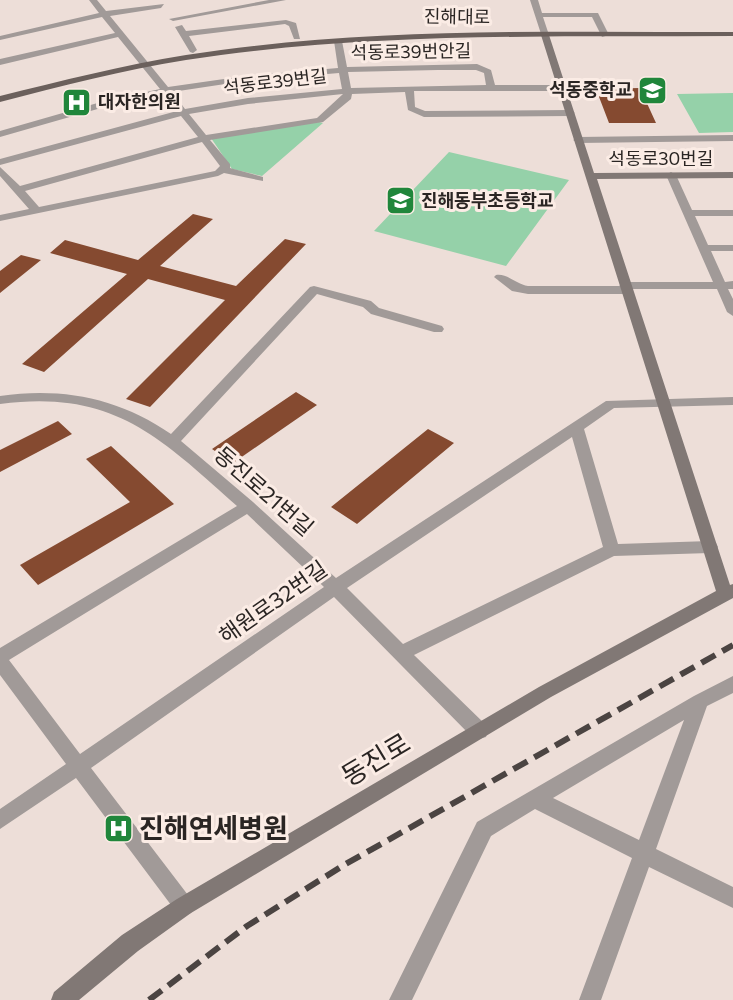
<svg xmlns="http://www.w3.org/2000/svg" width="733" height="1000" font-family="Commissioner,'Noto Sans KR',sans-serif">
<rect width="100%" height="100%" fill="#edded8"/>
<!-- green -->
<path fill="#95d1a9" d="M733,93V132L699,133L677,94Z
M319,122L323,123L262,176L232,169L211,138Z
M449,152L569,180L506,266L374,231Z"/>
<!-- building -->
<path fill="#854a30" d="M640,88L656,123H609L596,89Z
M193,214L213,219L160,266L236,286L285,239L306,244L150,407L126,399L225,300L148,279L44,372L22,364L127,274L50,253L65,240L138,260Z
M21,255L41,260L0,293V271Z
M296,392L317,405L233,463L212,449Z
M58,421L72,434L0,472V450Z
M428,429L454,443L357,524L331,507Z
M111,446L174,504L38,585L20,565L130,502L86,459Z"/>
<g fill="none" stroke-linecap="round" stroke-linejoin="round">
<!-- street -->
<path fill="#a19a98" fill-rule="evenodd" d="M89,0H97L106,11L164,4L161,8L110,16L168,87L245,76L338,68L334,41L338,39L342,41L347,67L477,64L491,70L495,85H562L566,88L562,91H414L415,107L425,111L570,110L575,113L570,116L424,117L408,110L405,92L352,94L351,99L323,122L210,140L230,164V168L263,177V181L224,173L218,176L0,221V215L29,209L0,176V167L20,186L198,137L181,116L0,165V159L177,111L163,94L108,106L0,137V131L101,102L160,89L118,37L0,65V59L115,33L102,17L0,40V36L99,13ZM438,70H476L484,73L486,85L351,88L348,72ZM339,73L342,89L248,98L185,109L172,92L245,81ZM343,94L317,118L206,135L189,114L248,104ZM202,142L220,166L215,171L39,207L25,191Z
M269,0H286L173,21L169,19Z
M530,0H538L542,13H598L609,35L602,37L592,17H543L549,35L542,37Z
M286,20L296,23L300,39H294L289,26L285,24L189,36L197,50L193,53L190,52L175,27L182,25L186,31Z
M733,135V141L578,143L573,140L578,137Z
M671,172L676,175L692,210H733V216H695L708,245H733V251H711L725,282L733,281V289H728L733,299V316L727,312L717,289H633L627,294H528L512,291L494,277L496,275C507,273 516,284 528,286H619L625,282H713L666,175Z
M314,286L371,301L379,308L442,326L444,329L442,332H434L371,314L363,307L317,294L181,441L253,502L336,578L606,401L733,397V405L614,408L584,429L618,544L710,541L716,543L718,547L716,551L710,553L614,556L414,655L486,725L488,731L486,737L479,739L472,737L334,597L91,768L191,899L195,906L191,913L184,916L177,913L76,778L0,829V809L66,764L0,675V648L237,506C159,436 112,389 0,404V396C62,387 119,398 171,434L310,287ZM572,437L603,547L403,644L347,588ZM247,514L324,587L80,754L9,660Z
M733,676V693L707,706L656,849L733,887V908L649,867L601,1000H579L632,858L535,809L491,836L412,1000H389L477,822L694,696ZM684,720L639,840L553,798Z"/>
<!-- secondary -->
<path fill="#817875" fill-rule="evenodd" d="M545,33L549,35L594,173L733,172V178L597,179L730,585L733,584V598L551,697L191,913L138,951L79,1000H51L54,992L122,935L177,899L539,687L716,591L541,35Z"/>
<!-- primary -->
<path fill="#6b605c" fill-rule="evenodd" d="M733,32V36C551,37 367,32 186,60C123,70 62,86 0,102V96C61,81 123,65 186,55C367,27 551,32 733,32Z"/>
<!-- rail -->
<path stroke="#4b4442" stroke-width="6" stroke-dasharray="16 8" stroke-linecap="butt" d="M149,1000L247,926L344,865L733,645"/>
</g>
<!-- icons -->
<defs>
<symbol id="school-square" viewBox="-11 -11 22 22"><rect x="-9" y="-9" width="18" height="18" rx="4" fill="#20863b" stroke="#fbece5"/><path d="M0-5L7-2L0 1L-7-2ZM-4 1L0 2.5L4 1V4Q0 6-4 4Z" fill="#fff"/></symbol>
<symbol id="hospital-square" viewBox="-11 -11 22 22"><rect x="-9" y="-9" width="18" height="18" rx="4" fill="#20863b" stroke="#fbece5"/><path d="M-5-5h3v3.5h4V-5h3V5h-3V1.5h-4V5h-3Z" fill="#fff"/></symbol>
</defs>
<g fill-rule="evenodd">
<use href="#school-square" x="636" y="74" width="33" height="33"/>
<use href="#hospital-square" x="60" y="86" width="33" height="33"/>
<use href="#school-square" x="384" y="184" width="33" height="33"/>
<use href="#hospital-square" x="102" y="812" width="33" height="33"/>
</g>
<g text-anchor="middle" stroke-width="6" stroke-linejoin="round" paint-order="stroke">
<!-- far-street labels -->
<g font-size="18" fill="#2a2523" stroke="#fbece5">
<text transform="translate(457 17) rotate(1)" y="6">진해대로</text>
<text transform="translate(411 52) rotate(-1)" y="6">석동로39번안길</text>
<text transform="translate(275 82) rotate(-7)" y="6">석동로39번길</text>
<text x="661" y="165">석동로30번길</text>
</g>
<!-- far-poi labels -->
<g font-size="18" font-weight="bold" fill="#2a2523" stroke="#fbece5" text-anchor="start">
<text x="632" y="96" text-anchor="end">석동중학교</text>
<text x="98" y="108">대자한의원</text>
<text x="421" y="207">진해동부초등학교</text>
</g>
<!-- street labels -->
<g font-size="22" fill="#2a2523" stroke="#fbece5">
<text transform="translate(264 491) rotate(41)" y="8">동진로21번길</text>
<text transform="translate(273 602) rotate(-35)" y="8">해원로32번길</text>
</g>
<!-- near-street labels -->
<g font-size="27" fill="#2a2523" stroke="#fbece5">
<text transform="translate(376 760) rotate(-31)" y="9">동진로</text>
</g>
<!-- near-poi labels -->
<g font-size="27" font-weight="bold" fill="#2a2523" stroke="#fbece5" text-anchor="start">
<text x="139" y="838">진해연세병원</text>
</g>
</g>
</svg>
